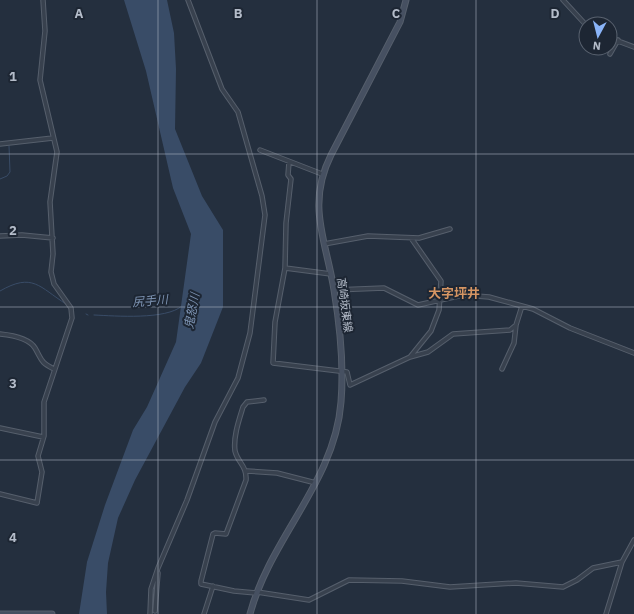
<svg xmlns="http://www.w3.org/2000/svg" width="634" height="614" font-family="'IBM Plex Sans','Noto Sans JP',sans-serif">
<rect width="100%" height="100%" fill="#242f3e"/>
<!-- water -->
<path fill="#394c67" d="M124,0H167L174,33L176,69L175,129L202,196L223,230V307L201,363L185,387L135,480L118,518L108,563L106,592L107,614H79L87,562L105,505L133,430L147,407L176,342L191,234L173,188L146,71Z"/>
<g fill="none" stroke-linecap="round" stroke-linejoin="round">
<!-- stream -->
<path stroke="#394c67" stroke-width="1" d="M0,179L7,176L10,172L9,146
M0,291C33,272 39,287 66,304
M86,314L88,315
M94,315C116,316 166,320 182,306"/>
<defs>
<path id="minor" d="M563,0L586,25
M610,38L634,47
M610,54L618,40
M0,144L53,138
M260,150L322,174
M0,236L22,235L53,238
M324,244L368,236L419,238L450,229
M285,268L286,223L291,179L288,175L289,162
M331,274L285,268L275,322L273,363L347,372L350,385L410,357L431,331L439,310L441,281L411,238
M334,290L384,288L418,305L463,295L489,297L533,309L570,328L634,353
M0,334C10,335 29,338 35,348C42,360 40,362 54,369
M410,357L428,352L453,334L510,330L516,325L522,306
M502,369L514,343L516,325
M0,428L43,437
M247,471L277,473L316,483
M0,494L37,503L42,472L38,456L44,436V402L72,318L71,308L54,284L51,272L53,254L50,202L57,152L40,80L45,31L43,0
M257,592L309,600L349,580L402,581L450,587L516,583L563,587L577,580L593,568L622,562
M256,593L234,591L201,584V581L213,534L215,533L226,534L246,480C247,466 238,463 235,451C233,437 239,420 243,407L247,402L264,400
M155,611L158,573
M150,614L151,589L158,568L187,500L215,422L238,378L250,333L265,215L262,196L238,112L222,89L188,0
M204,614L213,586
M606,614L622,562L634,540"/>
<path id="secondary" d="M0,614H52
M250,614C270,538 335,482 341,402C344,365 340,326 334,290C326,240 306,205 331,155L400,22L406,0"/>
</defs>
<!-- minor casing -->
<use href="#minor" stroke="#565f6c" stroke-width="5.5"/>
<!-- secondary casing -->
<use href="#secondary" stroke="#565f6c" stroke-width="7"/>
<!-- minor -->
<use href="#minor" stroke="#38414e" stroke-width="3.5"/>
<!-- secondary -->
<use href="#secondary" stroke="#465061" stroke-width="5"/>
</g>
<!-- grid -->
<path fill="none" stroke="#b4bcc9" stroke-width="1" stroke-opacity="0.55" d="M158,0V614M317,0V614M476,0V614M0,154H634M0,307H634M0,460H634"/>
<g text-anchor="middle" stroke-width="4" stroke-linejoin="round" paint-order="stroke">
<!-- street labels -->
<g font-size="11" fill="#b4bcc9" stroke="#1d2633">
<text transform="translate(345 305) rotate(82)" y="4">高崎坂東線</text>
</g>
<!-- water labels -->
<g font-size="12" font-style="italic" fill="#7c92b1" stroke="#1d2633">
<text transform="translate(150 301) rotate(-5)" y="4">尻手川</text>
<text transform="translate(192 311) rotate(-79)" y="4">鬼怒川</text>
</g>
<!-- quarter labels -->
<g font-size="13" font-weight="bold" fill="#d59563" stroke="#1d2633">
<text x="454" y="298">大字坪井</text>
</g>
</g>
<g font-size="13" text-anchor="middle" font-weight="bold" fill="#b4bcc9" stroke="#1d2633" stroke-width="4" stroke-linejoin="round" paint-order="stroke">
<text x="79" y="18">A</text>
<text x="238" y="18">B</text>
<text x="396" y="18">C</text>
<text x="555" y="18">D</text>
<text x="13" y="81">1</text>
<text x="13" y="235">2</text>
<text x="13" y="388">3</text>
<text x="13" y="542">4</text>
</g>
<!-- north arrow -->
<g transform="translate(598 36) rotate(187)"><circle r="19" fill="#1d2633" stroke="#59626f"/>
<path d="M0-3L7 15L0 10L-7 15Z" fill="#8ab4f8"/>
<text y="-6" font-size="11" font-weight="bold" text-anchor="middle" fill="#b4bcc9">N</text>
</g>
</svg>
